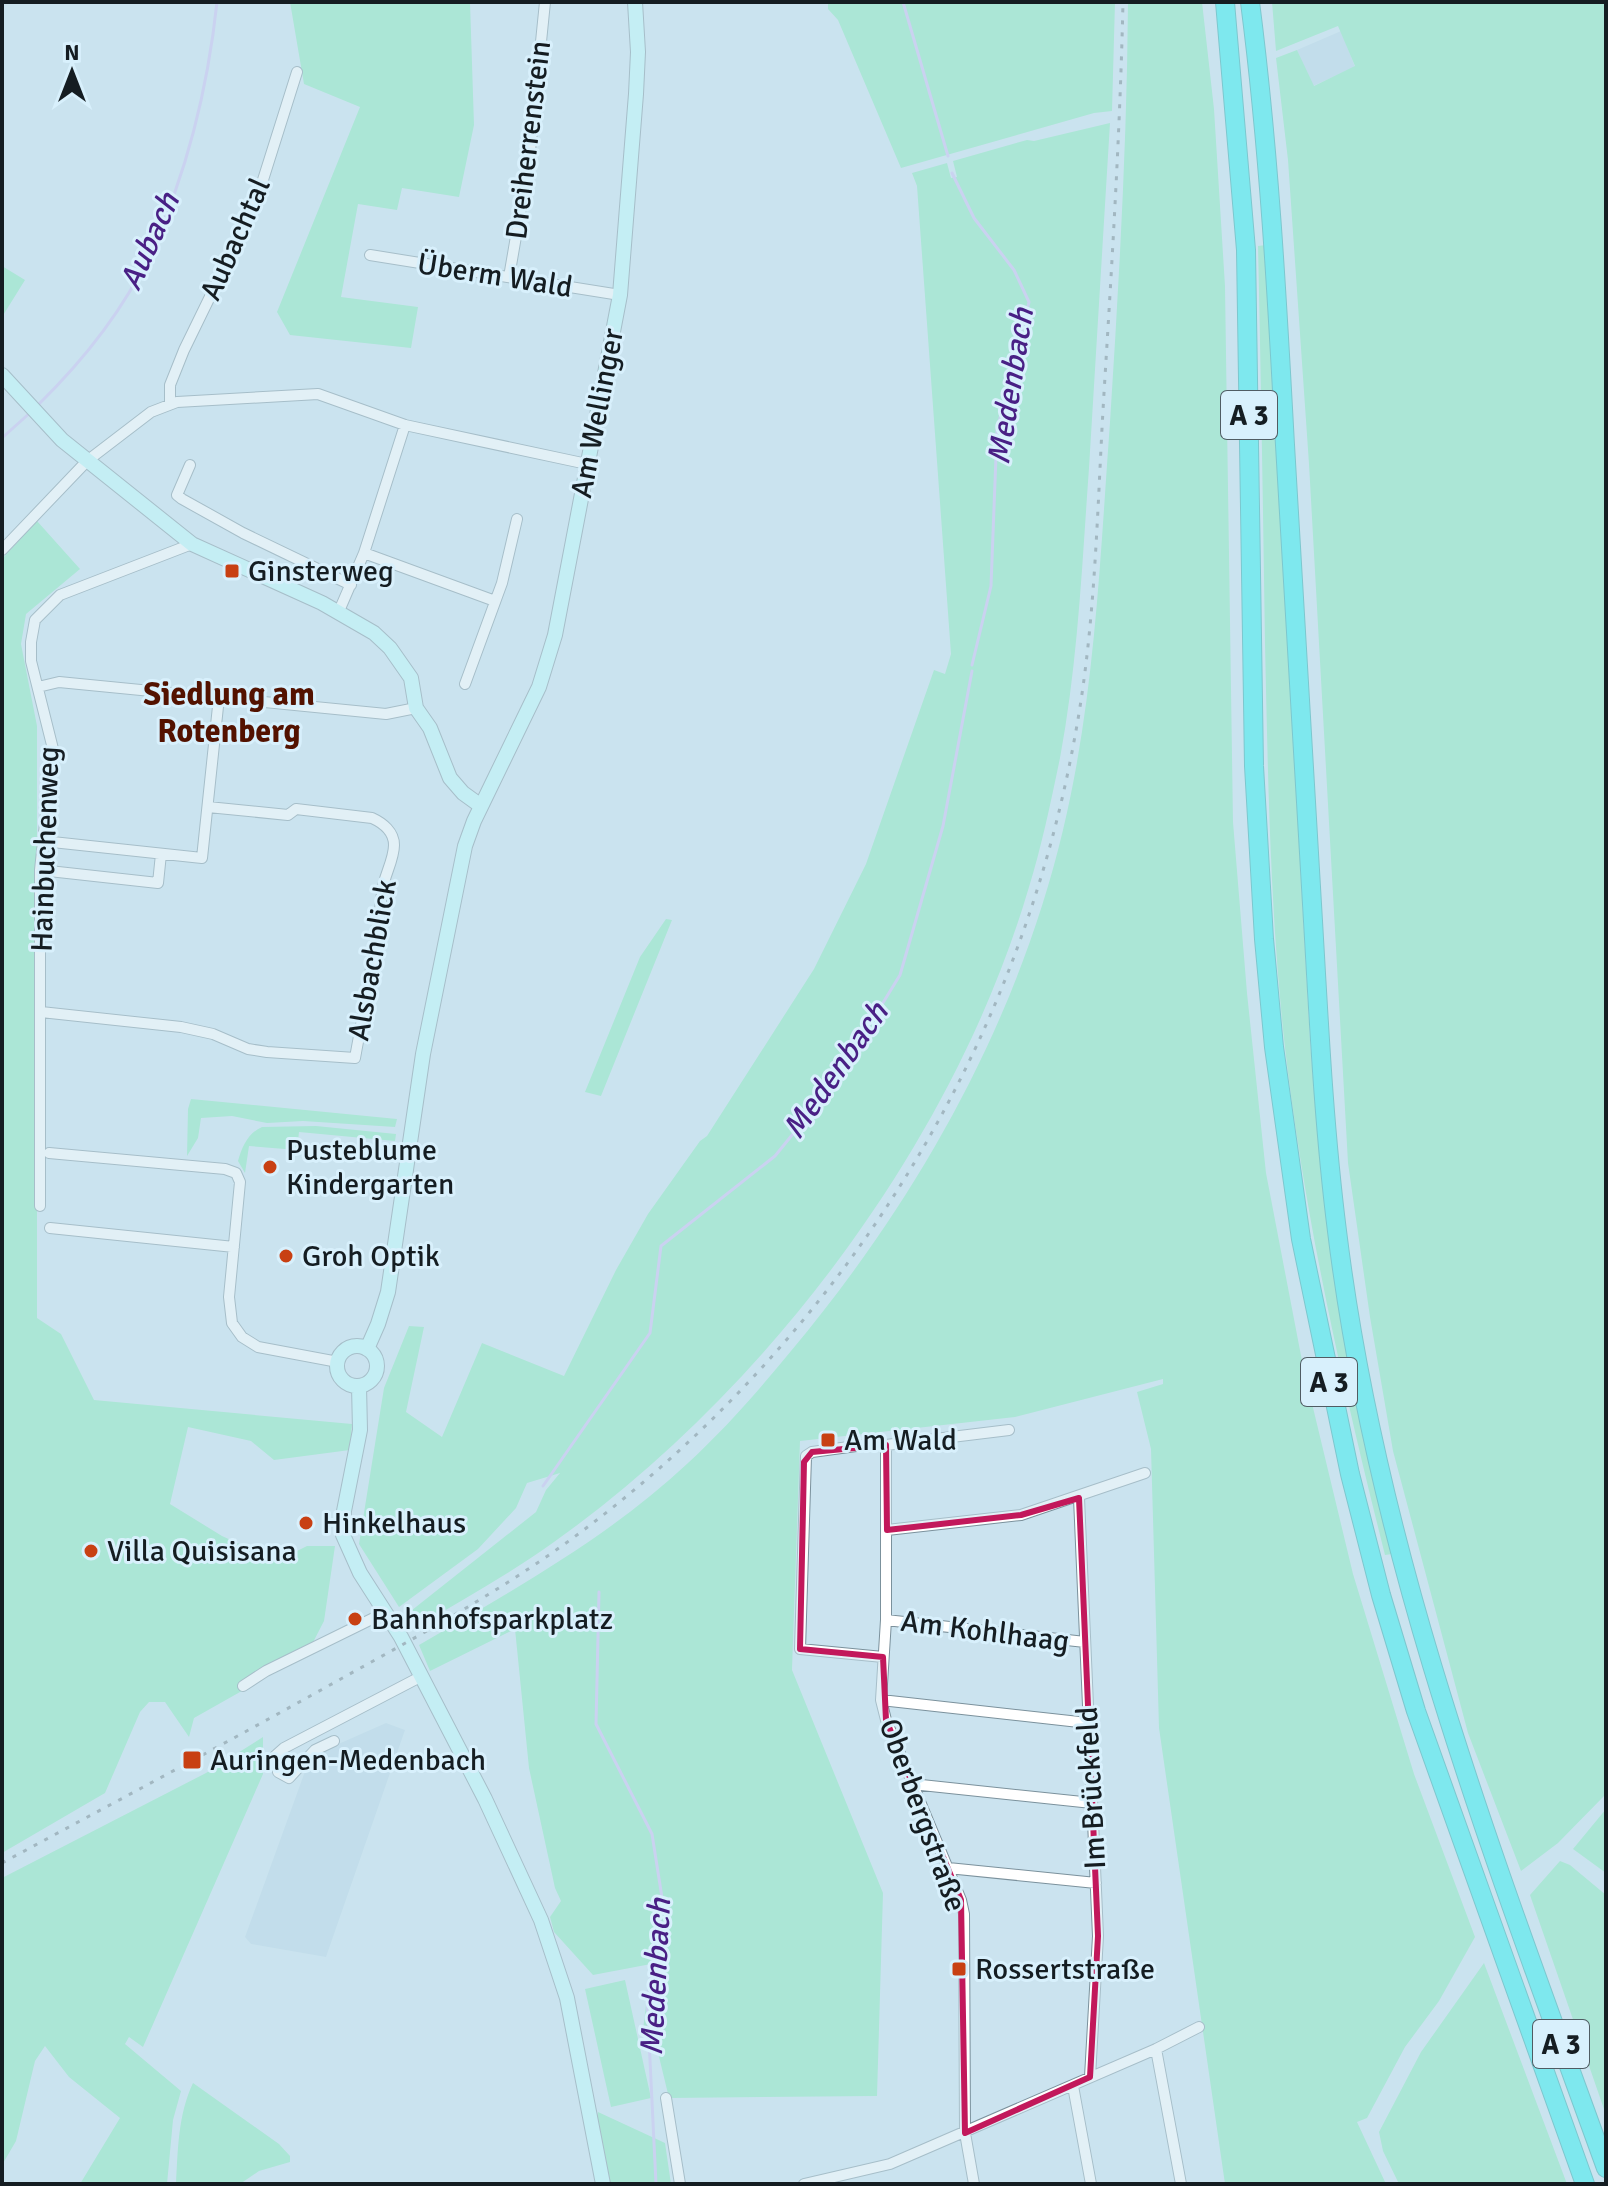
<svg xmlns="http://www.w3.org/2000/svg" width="1608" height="2186" font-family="Signika,sans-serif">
<rect width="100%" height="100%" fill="#cbe3ef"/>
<!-- built -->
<path fill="#b8d6e6" d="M1341,31L1355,67L1313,86L1297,50Z
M386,1723L405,1730L326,1957L251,1944L245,1937L308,1763L318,1753Z"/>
<!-- green -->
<path fill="#86e8b8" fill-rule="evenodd" d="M290,2H470L474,125L459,197L402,188L397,210L358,204L341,297L418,307L411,348L290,335L277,312L360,107L304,84Z
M828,2H1115L1112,111L1094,113L901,168L838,20L828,9Z
M1128,2H1202L1214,109L1225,286L1233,822L1247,993L1266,1173L1303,1366L1353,1574L1414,1774L1475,1937L1439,2001L1405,2047L1367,2118L1357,2122L1386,2184H1225L1159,1728L1151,1449L1137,1392L1163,1384V1379L1015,1417L800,1441L792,1670L883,1893L877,2096L669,2098L654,2036L643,2030L651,1964L593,1975L554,1932L550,1917L561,1901L555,1888L529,1768L515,1629L430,1671L419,1645C513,1590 608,1538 688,1463C725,1429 759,1390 791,1351C918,1199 1017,1023 1063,830C1095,696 1100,559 1110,422C1119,282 1127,142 1128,2Z
M1272,2H1606V1794L1558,1843L1521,1871L1468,1733L1393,1451L1370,1317L1348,1163L1309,464L1288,160L1276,58L1297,50L1314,86L1355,66L1338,26L1276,51Z
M1110,123C1103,238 1096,353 1089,468C1082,565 1078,662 1060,758C1051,801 1042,845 1029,887C955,1140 768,1390 554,1542C508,1575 459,1602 411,1630L402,1618L536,1512L546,1490L560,1473L527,1483L516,1508L478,1549L399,1607L359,1544L384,1388L409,1326L424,1327L406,1412L442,1437L482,1343L564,1376L616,1270L648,1214L700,1141L707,1136L814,969L866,864L934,670L945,674L951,654L917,186L912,173L947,163L951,178L957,177L953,161L1027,140L1034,141ZM858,1029L872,1038L808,1120L804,1117L829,1085Z
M1266,245L1310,1041C1315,1106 1321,1171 1330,1236C1346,1343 1369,1448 1392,1554L1385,1555C1343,1388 1305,1219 1285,1048C1270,914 1268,778 1265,644C1263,511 1261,378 1258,246Z
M2,266L25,280L2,317Z
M37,521L80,569L26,614L21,644L37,726V1318L61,1334L94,1400L352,1424L350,1450L274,1460L251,1441L188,1427L170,1504L222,1536L277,1561L307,1546H335L324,1621L307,1654L194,1718L189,1737L165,1702H149L140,1712L105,1793L2,1853V559Z
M666,919L672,920L601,1096L585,1092L640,957Z
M191,1099L397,1119L395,1127L303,1121L267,1123L232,1116L201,1118L198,1138L187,1156L188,1109Z
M316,1126L396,1134L395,1141L299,1132L297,1150L249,1146L245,1173L238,1161C242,1147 248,1133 262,1127Z
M263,1737V1774L143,2047L129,2037L125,2044L181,2091L173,2120L167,2184H80L120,2118L69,2077L45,2046L35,2061L16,2141L2,2165V1878L206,1773Z
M1606,1809V1873L1573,1849Z
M1560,1861L1570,1865L1606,1895V2115L1530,1895Z
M1484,1963L1567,2184H1399L1383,2151L1379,2132L1421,2052Z
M625,1980L651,2098L611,2107L585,1989Z
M193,2083L279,2144L290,2156V2162L259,2171L240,2184H176C178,2149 178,2115 193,2083Z
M598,2112L665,2143L671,2184H607L597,2118Z"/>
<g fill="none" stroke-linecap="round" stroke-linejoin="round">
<!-- stream -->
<path stroke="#c9bcf2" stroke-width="3" d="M903,2L948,156
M952,173L974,218L1014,270L1029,302L997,430L991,586L972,665
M37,406C82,362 126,307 152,249C187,172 208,86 217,2
M2,438L32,411
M543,1486L650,1333L661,1246L775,1156L832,1086L900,975L943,826L972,671
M599,1592L596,1724L652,1834L663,1904L647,1998L656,2184
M2,1653V1674"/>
<defs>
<path id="street" d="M370,255L620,295
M509,277L529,161L545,2
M170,404V385L184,350L243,229L262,183L297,72
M190,465L177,495L182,499L243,533L351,585
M2,550L87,461L151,412L177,402L318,394L405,425L587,464
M364,553L495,601
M339,611L364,553L405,425
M465,684L502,583L517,519
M38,687L59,682L386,714L416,708
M43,841L202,858L219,697
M40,870L158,883L161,854
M41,1012L181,1027L213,1034L248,1049L267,1052L355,1058C365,1003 376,948 382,893C383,877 394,861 394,845C394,832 383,823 372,818L296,809L288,815L208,807
M49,1153L225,1169L236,1173L240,1182L229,1297L232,1323L242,1337L258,1347L338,1362
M40,1206V870L53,749L31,661V642L35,620L60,595L192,544
M50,1228L234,1247
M886,1445V1620L881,1700L886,1720L961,1900L964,1914L965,2133L974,2184
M1079,1498L1098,1936L1090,2077
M887,1530L1021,1515L1145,1473
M886,1620L1085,1642
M883,1657L800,1649L806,1456L812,1452L878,1443L886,1445L1009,1430
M243,1686L266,1671L386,1612
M881,1700L1088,1723
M334,1741L315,1750L289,1778L278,1772L275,1756L284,1748L422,1676
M912,1784L1092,1803
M948,1868L1096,1883
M1156,2049L1181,2184
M1073,2086L1091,2184
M666,2098L680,2184
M804,2184L890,2164L1156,2049L1199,2027"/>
<path id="secondary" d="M2,375L62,440L192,544L322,603L374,633L390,648L411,678L416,708L430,728L450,778L463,793L481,806
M337 1366a20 20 0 1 1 40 0a20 20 0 1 1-40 0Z
M367,1349L378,1324L388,1292L423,1054L465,846L474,821L539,687L555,635L620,295L636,94L638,52L635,2
M359,1386L360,1430L344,1511L343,1535L360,1573L401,1637L485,1799L541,1920L567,1998L603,2184"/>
<path id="highway" d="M1225,2L1246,250L1254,766L1264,939L1274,1047L1301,1239L1350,1474L1381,1595L1416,1711L1585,2184
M1250,2C1269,149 1277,296 1285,445C1294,603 1303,762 1313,921C1319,1025 1324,1128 1337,1231C1377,1558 1495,1861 1606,2168"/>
</defs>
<!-- street casing -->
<use href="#street" stroke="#7b919c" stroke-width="12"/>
<!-- secondary casing -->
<use href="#secondary" stroke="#7b919c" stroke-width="16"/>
<!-- highway casing -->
<use href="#highway" stroke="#1ea5a7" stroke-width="20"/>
<!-- street -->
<use href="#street" stroke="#fff" stroke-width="10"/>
<!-- secondary -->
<use href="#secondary" stroke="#bdfafa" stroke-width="14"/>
<!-- highway -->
<use href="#highway" stroke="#23eeee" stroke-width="18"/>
<!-- rail -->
<path stroke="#71818a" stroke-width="3" stroke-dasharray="4 8" stroke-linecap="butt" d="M2,1863C117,1801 232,1740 346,1676C433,1628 520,1580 598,1519C847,1326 1019,1047 1075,736C1096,624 1097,508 1104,393C1112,263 1120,133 1123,2"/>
</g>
<!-- marked area -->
<path d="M0 0H1608V2186H0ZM886,1445L887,1530L1021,1515L1079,1498L1098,1936L1090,2077L965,2133L961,1900L886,1720L883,1657L800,1649L804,1462L812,1452Z" fill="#cbe3ef" fill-opacity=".55" fill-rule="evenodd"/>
<path fill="none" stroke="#c2185b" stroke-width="6" stroke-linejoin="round" d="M886,1445L887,1530L1021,1515L1079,1498L1098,1936L1090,2077L965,2133L961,1900L886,1720L883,1657L800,1649L804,1462L812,1452Z"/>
<!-- markers -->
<g fill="#c84013" stroke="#d8f0fc" stroke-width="3">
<rect x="224" y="563" width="16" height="16" rx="4"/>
<circle cx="270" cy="1167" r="8"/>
<circle cx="286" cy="1256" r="8"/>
<rect x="820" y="1432" width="16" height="16" rx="4"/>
<circle cx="306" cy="1523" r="8"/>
<circle cx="91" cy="1551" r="8"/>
<circle cx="355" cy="1619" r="8"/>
<rect x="182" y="1750" width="20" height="20" rx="4"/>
<rect x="951" y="1961" width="16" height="16" rx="4"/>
</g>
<g text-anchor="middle" stroke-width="6" stroke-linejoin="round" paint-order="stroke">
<!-- shield labels -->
<g fill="#d8f0fc" stroke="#505c63" stroke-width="2">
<rect x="1221" y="391" width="56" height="48" rx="6"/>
<rect x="1301" y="1358" width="56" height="48" rx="6"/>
<rect x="1533" y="2020" width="56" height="48" rx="6"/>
</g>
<g font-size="28" font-weight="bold" fill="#151d22">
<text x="1249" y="425">A 3</text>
<text x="1329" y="1392">A 3</text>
<text x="1561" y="2054">A 3</text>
</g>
<!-- street labels -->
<g font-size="30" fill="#151d22" stroke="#d8f0fc">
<text transform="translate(528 140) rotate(-83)" y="10">Dreiherrenstein</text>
<text transform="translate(235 239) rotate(-66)" y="10">Aubachtal</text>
<text transform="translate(495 275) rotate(9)" y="10">Überm Wald</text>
<text transform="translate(597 413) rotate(-79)" y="10">Am Wellinger</text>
<text transform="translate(45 849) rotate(-88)" y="10">Hainbuchenweg</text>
<text transform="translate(372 960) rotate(-80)" y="10">Alsbachblick</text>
<text transform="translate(985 1631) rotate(7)" y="10">Am Kohlhaag</text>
<text transform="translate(1091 1788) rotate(-93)" y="10">Im Brückfeld</text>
<text transform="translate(923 1815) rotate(70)" y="10">Oberbergstraße</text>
</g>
<!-- poi labels -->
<g font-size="30" fill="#151d22" stroke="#d8f0fc" text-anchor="start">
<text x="248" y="581">Ginsterweg</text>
<text x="286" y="1160">Pusteblume<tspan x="286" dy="34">Kindergarten</tspan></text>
<text x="302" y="1266">Groh Optik</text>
<text x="844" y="1450">Am Wald</text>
<text x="322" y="1533">Hinkelhaus</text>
<text x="107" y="1561">Villa Quisisana</text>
<text x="371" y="1629">Bahnhofsparkplatz</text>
<text x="210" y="1770">Auringen-Medenbach</text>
<text x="975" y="1979">Rossertstraße</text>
</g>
<!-- water labels -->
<g font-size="32" font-style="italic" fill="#492085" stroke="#d8f0fc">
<text transform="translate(149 241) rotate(-66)" y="11">Aubach</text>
<text transform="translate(1010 386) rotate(-81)" y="11">Medenbach</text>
<text transform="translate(835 1070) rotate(-55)" y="11">Medenbach</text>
<text transform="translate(655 1977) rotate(-87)" y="11">Medenbach</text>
</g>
<!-- neighbourhood labels -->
<g font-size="32" font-weight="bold" fill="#531200" stroke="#d8f0fc">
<text x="229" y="705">Siedlung am<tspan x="229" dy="37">Rotenberg</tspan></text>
</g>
</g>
<!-- border -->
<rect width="1608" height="2186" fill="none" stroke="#151d22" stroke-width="8"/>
<!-- north arrow -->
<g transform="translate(72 72)" stroke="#d8f0fc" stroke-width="6" paint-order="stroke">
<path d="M0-6L14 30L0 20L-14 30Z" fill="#151d22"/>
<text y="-12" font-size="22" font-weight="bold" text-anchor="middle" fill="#151d22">N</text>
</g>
</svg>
